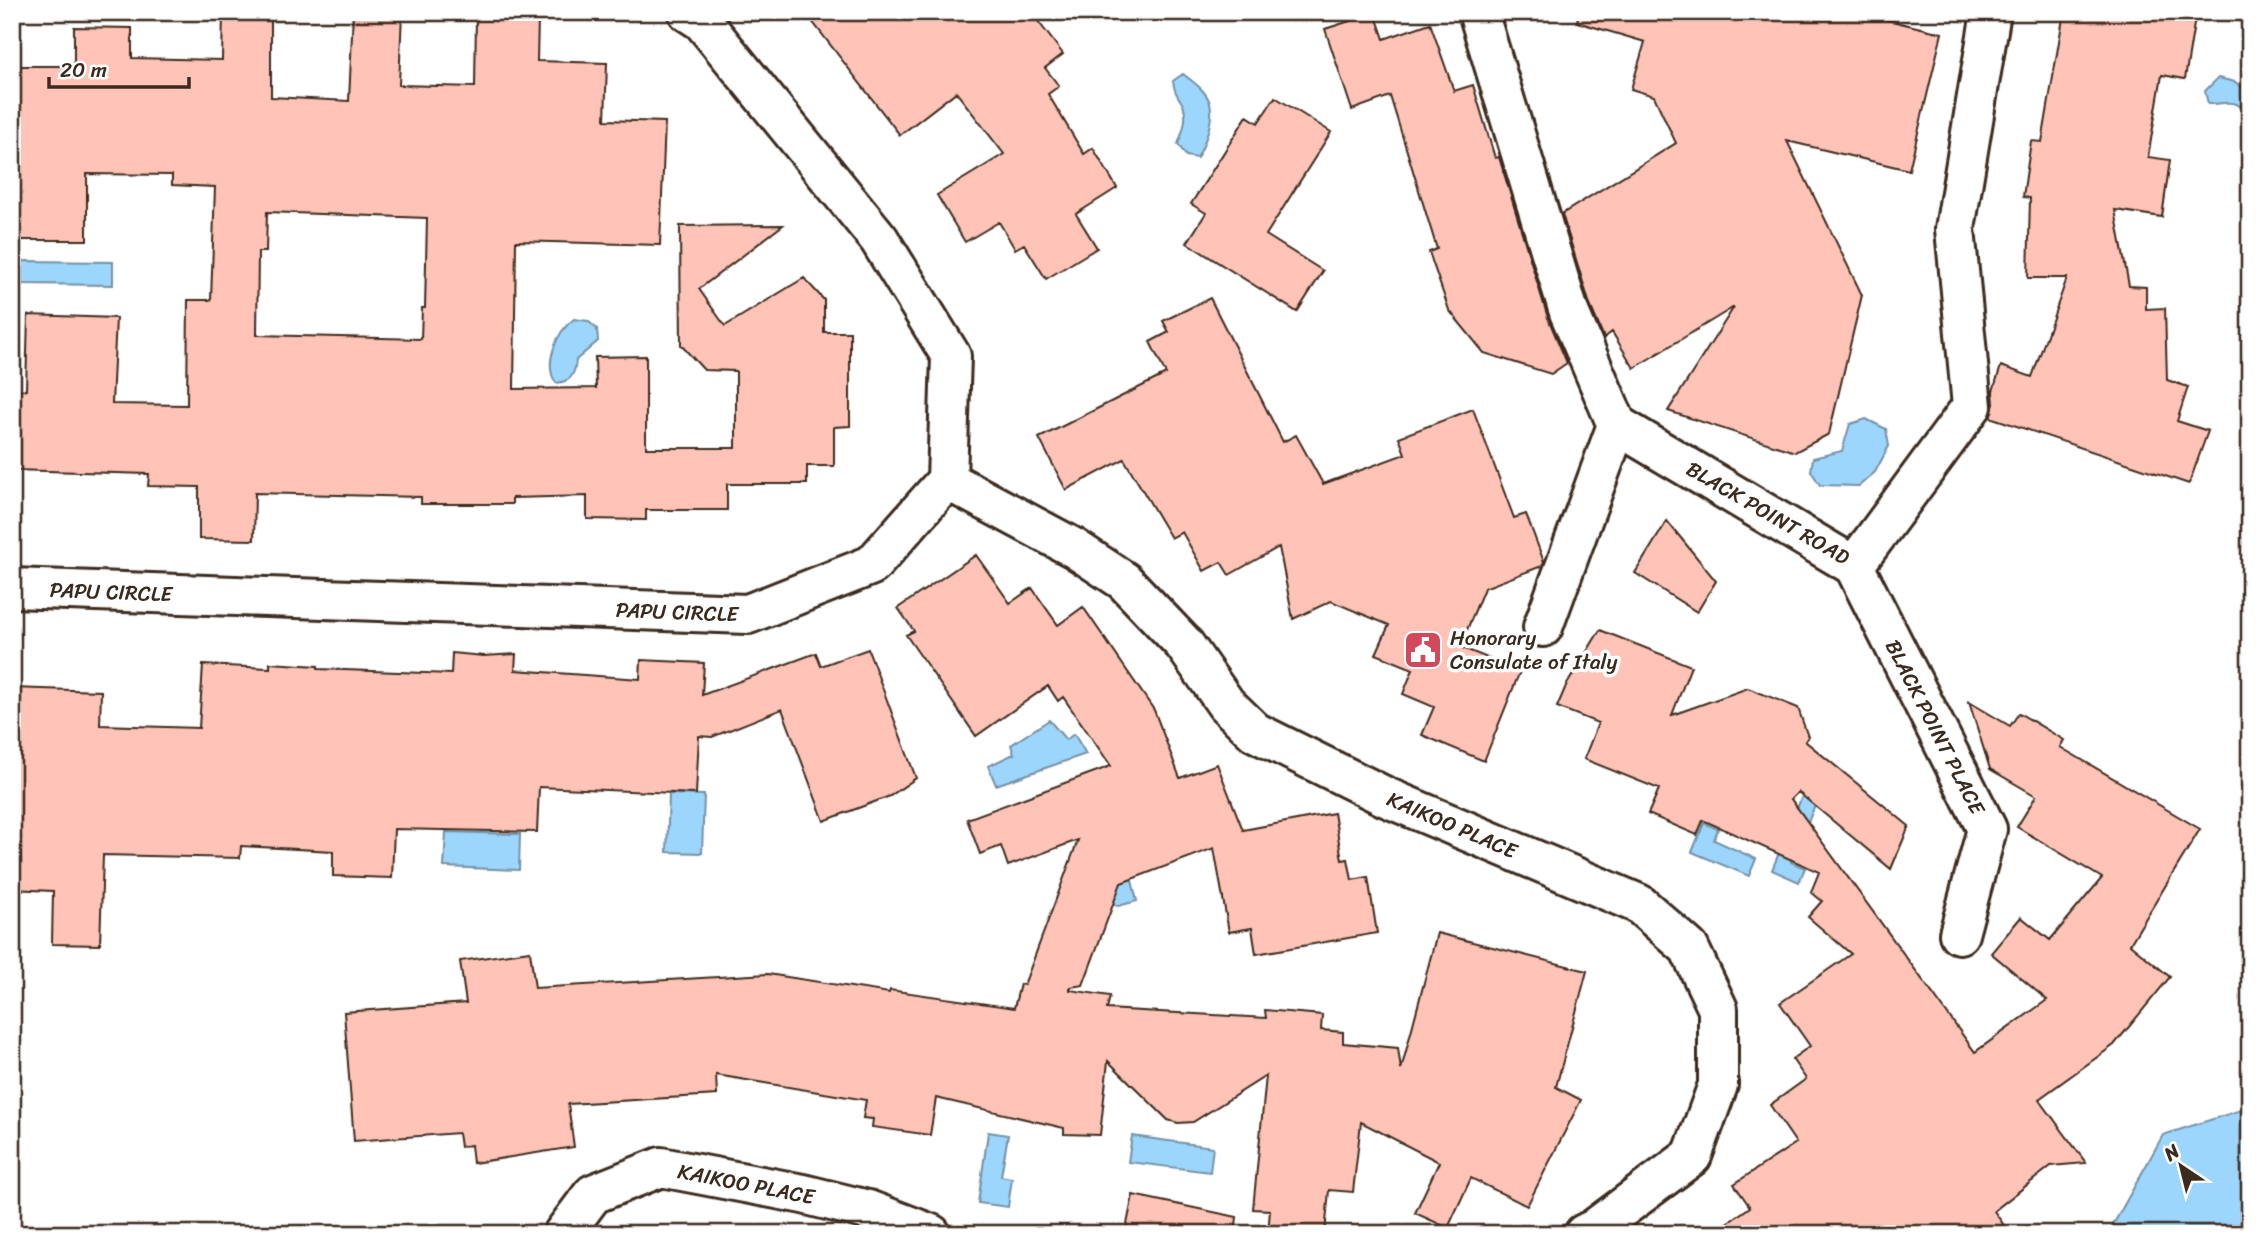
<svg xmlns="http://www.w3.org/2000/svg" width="2262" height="1246" font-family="Sriracha,sans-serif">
<rect width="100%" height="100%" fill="#fff"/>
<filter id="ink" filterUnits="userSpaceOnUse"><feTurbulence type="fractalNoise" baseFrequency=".0143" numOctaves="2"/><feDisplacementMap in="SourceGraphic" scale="14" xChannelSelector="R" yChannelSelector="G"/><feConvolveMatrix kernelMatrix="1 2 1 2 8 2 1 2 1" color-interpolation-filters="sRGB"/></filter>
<g filter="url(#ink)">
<!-- water -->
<path fill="#9cd6fc" stroke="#7591a3" stroke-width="2" d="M1183,74C1207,92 1217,101 1208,131C1205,142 1203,148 1197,158L1186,156L1178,144C1183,131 1189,116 1182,103C1177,95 1174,91 1173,81Z
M2218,78L2235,82L2250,93V118C2236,96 2229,104 2208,104L2205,91Z
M21,261L113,262V285L21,284Z
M574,319L588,321L597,329L598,341L576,360C575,374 571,382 556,383C543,364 557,331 574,319Z
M1866,419L1886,429L1889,446L1875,472L1859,486L1820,485L1811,471L1813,458L1842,451L1850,424Z
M1049,720L1066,740L1074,734L1086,754L996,785L988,766L1014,754L1011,745Z
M1813,769L1828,775L1791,862L1805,868L1799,882L1772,870Z
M669,794L704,795L702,853L667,852Z
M1704,823L1718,829L1714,840L1756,859L1749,876L1692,852Z
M446,832L520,834L519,870L444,867Z
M1129,868L1137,901L1118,906L1085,895Z
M2250,1107V1234H2108L2163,1135Z
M988,1132L1008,1135L1001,1176L1012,1178L1008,1207L978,1203Z
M1132,1136L1213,1147L1210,1172L1128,1162Z"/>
<!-- building -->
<path fill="#ffc4b7" stroke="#3b2a1e" stroke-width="2" fill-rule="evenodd" d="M223,12H271V97L349,101L353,12H402L399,85L475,87L476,17L538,18L537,61L607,63L605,120L665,122L660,245L516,241L514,389L596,388L595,357L646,356V448H736V371L704,370L681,345L680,226L783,225L699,289L725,326L804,278L824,300V332H850V426L834,427V466H807V484H727V510H646V520L587,519V496L512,498V504H421V497L255,493L254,540L199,539V487L148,486L149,474L13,470L17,389L26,390L28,315L116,318L112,404L187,405L188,300H211L215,187L172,185V175L87,174V240H17L18,66H74V27L132,28V58L222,60ZM267,212L427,218L425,308H422L421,339L257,335L258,252H266Z
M805,12H1031L1063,54L1045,68L1059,86L1048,94L1084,154L1093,148L1117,188L1076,214L1097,248L1046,279L1024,244L1015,249L999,222L965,242L937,195L1004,154L956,92L900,135Z
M1579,12H1854L1942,33L1909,170L1787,141L1862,295L1829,434L1795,452L1668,411L1734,307L1634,368L1612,332L1604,338L1590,305L1562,214L1676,143L1654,96L1631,89L1645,42L1577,22Z
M2064,12H2196L2185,79L2162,75L2148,157L2170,160L2162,217L2115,210L2129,286L2146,287V309L2165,308L2167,380L2188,387L2177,421L2208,431L2189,484L1990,417L1994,404L1993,391L2001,366L2032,377L2067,278H2028L2030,198L2023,197L2031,141L2042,142Z
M1375,13L1384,39L1430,23L1454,91L1473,85L1495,158L1499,157L1548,318L1567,363L1551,374L1484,353L1449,310L1429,252L1437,249L1390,96L1352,110L1325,29Z
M1275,97L1331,132L1266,235L1323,271L1297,312L1187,243L1206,213L1191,204L1247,116L1258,123Z
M1210,298L1283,442L1296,435L1323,484L1405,454L1399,437L1473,409L1514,518L1526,514L1544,562L1542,566L1484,588L1460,647L1520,671L1484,761L1422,735L1434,707L1403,694L1413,669L1376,654L1389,625L1331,601L1293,619L1279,547L1229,575L1221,562L1204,571L1182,532L1171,538L1124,459L1066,490L1039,438L1166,374L1150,342L1169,332L1163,321Z
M1667,521L1716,581L1697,612L1635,573Z
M976,555L1010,603L1032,588L1058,625L1083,607L1154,710L1180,778L1217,764L1243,830L1334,813L1342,860L1348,859L1352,880L1368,877L1377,933L1256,954L1252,928L1229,932L1214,848L1121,883L1083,985L1070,987V990L1110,996L1107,1009L1266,1018L1265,1010L1322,1015L1321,1030L1343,1032V1043L1398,1048L1401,1070L1437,933L1587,971L1556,1087L1581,1100L1527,1206L1471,1178L1448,1228L1415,1213L1439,1162L1361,1122L1353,1192L1329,1190L1325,1234H1268L1270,1210L1253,1209L1266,1076L1193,1122L1178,1123L1168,1120L1108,1061L1100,1135L1064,1134V1128L936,1098L930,1135L872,1127L873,1119L863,1118L866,1100L716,1075L717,1095L568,1104L574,1147L473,1163L471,1145L460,1147L458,1133L354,1141L344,1012L466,1003L460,961L530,951L535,988L768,974L889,993L890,990L1014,1008L1020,984L1024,985L1078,840L1008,866L1001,846L980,854L967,819L1111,766L1063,697L1058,701L1048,686L976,736L906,635L914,631L898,608Z
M1600,630L1691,666L1672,715L1748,688L1798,708L1808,737L1805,741L1909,826L1891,869L1798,792L1791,799L1975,1052L2047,1000L1991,953L2021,917L2050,940L2102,878L2017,827L2036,796L1990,769L1969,702L2010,726L2019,713L2064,740L2060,747L2200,829L2130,944L2170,977L2114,1045L2039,1099L2086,1163L2051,1166L1994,1211L2010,1234H1712L1750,1207L1734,1184L1796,1143L1770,1105L1806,1079L1792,1059L1810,1046L1780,1003L1851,954L1808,917L1822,901L1811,892L1819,872L1703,820L1697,835L1648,814L1659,789L1584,759L1598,723L1557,707L1566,686Z
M868,649L916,778L890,796L824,821L782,709L712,737L699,736L696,794L539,787L537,832L394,829L392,878L333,876V851L241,846L240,858L103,855L100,945L52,944L53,891L12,889V688L101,691L100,725L199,728L203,665L270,668V663L318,666V669L451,674L452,653L484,656L516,654L515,670L640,679L641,660L704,663L702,695L816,653L821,666Z
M1133,1195L1237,1217L1235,1234H1125Z"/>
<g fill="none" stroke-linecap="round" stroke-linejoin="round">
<defs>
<path id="street" d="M1478,12L1569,312L1617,425L1854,566
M947,480L1074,548L1124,581L1184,644L1226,704L1255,732L1386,797L1639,904L1689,948L1718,1009V1085L1692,1156L1594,1229L1584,1234
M1854,566L1972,406L1955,229L1991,12
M1854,566L1987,829L1959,934
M12,588L748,614L872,565L947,480L951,356L879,239L702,21L688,12
M1543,627L1617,425
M563,1234L593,1194L661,1167L803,1194L868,1210L931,1234"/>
</defs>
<!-- street casing -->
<use href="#street" stroke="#3b2a1e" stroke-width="44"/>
<!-- street -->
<use href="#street" stroke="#fff" stroke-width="38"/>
</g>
</g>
<!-- icons -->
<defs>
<symbol id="civic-square" viewBox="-11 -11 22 22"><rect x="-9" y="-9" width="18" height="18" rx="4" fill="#d1495b" stroke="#fff"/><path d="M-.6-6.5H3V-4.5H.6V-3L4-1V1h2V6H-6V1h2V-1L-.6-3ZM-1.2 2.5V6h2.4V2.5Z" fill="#fff"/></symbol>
</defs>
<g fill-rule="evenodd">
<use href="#civic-square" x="1401" y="628" width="44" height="44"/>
</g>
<g text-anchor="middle" stroke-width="7" stroke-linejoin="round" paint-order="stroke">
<!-- street labels -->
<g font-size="21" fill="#3b2a1e" stroke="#fff">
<text transform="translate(1768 513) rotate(30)" y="7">BLACK POINT ROAD</text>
<text transform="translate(111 592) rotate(2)" y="7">PAPU CIRCLE</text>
<text transform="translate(677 612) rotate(2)" y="7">PAPU CIRCLE</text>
<text transform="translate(1935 727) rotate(63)" y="7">BLACK POINT PLACE</text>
<text transform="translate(1452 825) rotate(23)" y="7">KAIKOO PLACE</text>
<text transform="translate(746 1184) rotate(11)" y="7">KAIKOO PLACE</text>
</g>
<!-- poi labels -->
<g font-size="21" fill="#3b2a1e" stroke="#fff" text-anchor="start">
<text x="1450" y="645">Honorary<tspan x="1450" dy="24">Consulate of Italy</tspan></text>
</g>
</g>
<!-- margin -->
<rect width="2262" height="1246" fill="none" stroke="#fff" stroke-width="42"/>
<rect x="21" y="21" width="2220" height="1204" fill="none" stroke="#3b2a1e" stroke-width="2.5" filter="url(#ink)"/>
<!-- north arrow -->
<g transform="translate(2181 1166) rotate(325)" stroke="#ffffff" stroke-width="5" paint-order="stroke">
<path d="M0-5L12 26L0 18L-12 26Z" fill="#3b2a1e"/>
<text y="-10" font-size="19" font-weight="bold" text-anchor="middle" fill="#3b2a1e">N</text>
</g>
<!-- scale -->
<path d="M49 77v10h140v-10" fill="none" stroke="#3b2a1e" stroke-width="3.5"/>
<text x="60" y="77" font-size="21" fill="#3b2a1e" stroke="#ffffff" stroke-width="5" paint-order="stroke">20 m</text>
</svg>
